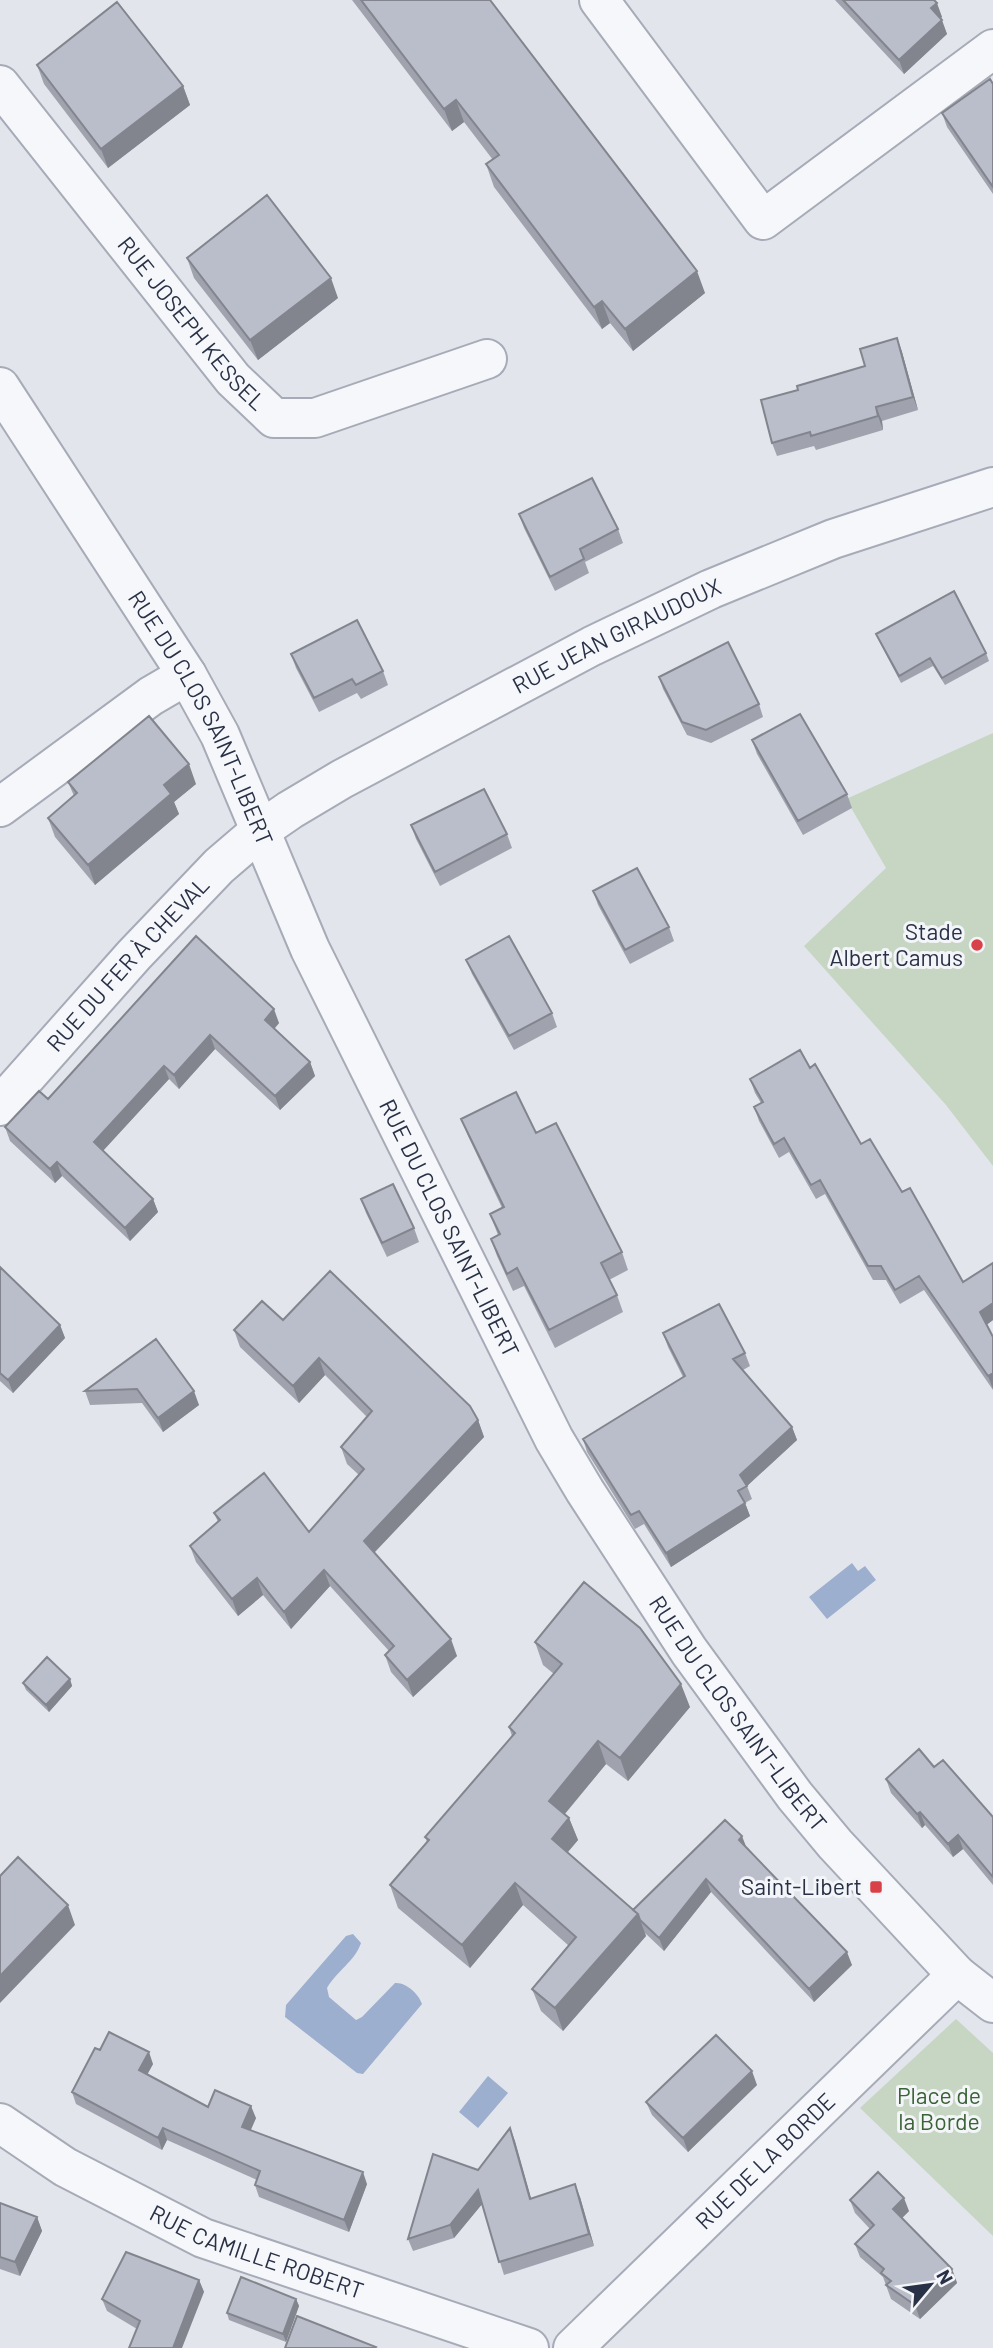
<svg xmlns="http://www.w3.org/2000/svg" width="993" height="2348" font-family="Barlow,sans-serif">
<rect width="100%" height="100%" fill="#e3e5ec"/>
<!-- green -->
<path fill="#c6d6c3" d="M993,733V1166L946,1105L804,946L886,868L846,799Z
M956,2019L993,2053V2236L860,2108Z"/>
<!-- water -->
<path fill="#9cafce" d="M852,1563L858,1571L865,1566L876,1580L827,1619L809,1597Z
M353,1934L361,1943C355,1961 336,1972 327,1988L329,1997L356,2020L362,2017L395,1983C406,1982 419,1994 422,2004L363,2074L357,2073L285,2017L286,2005L346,1936Z
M488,2076L508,2093L478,2128L459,2112Z"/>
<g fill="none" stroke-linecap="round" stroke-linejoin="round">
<defs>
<g id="street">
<path d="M599,0L763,220L993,49"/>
<path id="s1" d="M0,85L233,379L274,418H315L487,359"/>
<path id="s2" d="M0,387L187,675L220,735L310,949L554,1439L585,1491L689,1651L795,1796L835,1844L957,1975L993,2003"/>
<path d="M0,807L151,696L187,675"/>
<path id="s3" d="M0,1106L134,955L219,866L261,830L290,810L342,779L592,646L711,589L833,539L993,487"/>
<path id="s4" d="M0,2123L65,2167L203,2238L529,2348"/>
<path id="s5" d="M573,2348L957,1975"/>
</g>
</defs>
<!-- street casing -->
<use href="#street" stroke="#a7abb7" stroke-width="42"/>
<!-- street -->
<use href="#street" stroke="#f6f7fa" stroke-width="38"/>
</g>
<!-- wall -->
<path fill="#a0a3ae" d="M352,0H490L705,293L633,351L610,323L602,329L494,187L486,164L493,160L464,122L452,131Z
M835,0H934L942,17L940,18L947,34L904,74Z
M37,65L183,86L190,105L108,168L44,84Z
M993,84V194L947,127L942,113Z
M187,258L338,298L258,360L194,278Z
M897,338L902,352L918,410L882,421L883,430L816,450L814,446L777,456L772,443L798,390L865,366Z
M519,514L618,529L623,543L585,562L589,573L555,591L524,528Z
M876,634L986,653L989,661L945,685L933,666L901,683L879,641Z
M291,654L383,671L388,685L361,699L357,693L319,712L296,668Z
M659,677L759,704L763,717L711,743L687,735L663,689Z
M752,740L847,794L852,808L803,835L757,754Z
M68,782L196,784L174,802L179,814L95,885L55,837L48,818L74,796Z
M411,825L507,834L512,848L440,886L416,839Z
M593,891L669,927L674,941L630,964L598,905Z
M196,936L279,1023L274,1029L310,1062L315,1076L280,1110L215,1049L179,1089L169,1079L103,1151L153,1199L158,1212L130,1241L62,1176L55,1183L10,1141L5,1127L48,1099Z
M466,960L552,1013L557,1027L514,1050L472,974Z
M810,1068L861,1144L902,1192L963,1282L993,1263V1320L986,1325L993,1337V1390L924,1290L900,1304L886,1280H873L825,1194L816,1199L789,1152L779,1158L759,1121L754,1107L761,1103L755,1093L750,1079Z
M461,1119L536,1133L622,1252L628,1270L609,1280L617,1295L623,1312L555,1348L524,1286L513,1291L497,1256L491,1239L498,1235L490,1214L502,1208L468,1136Z
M361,1199L414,1228L419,1242L387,1257L366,1213Z
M0,1267L60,1325L65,1338L13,1393L0,1381Z
M283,1320L478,1420L484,1437L374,1553L457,1656L413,1697L391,1672L385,1655L389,1651L330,1586L291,1629L263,1595L238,1616L196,1562L190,1546L218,1522L214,1513L309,1532L359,1475L347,1464L341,1447L367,1417L325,1375L299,1403L240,1347L234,1330Z
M663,1333L745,1353L750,1366L743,1370L792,1427L797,1440L747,1486L752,1499L745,1503L750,1516L671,1567L644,1524L635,1529L587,1452L583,1439L683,1377L668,1347Z
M156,1339L199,1405L163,1432L142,1403L90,1405L85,1391Z
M535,1642L690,1707L628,1781L606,1764L565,1814L569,1818L578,1840L568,1852L633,1910L747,1847L852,1965L814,2002L711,1892L664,1951L645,1933L646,1936L563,2031L541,2011L532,1989L569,1946L523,1905L470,1968L398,1908L390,1885L427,1842L425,1837L512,1736L509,1727L554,1674L543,1665Z
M70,1679L72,1686L49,1712L26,1690L23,1683Z
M934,1767L993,1817V1885L963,1849L953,1857L925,1825L922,1828L891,1793L886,1779Z
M100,2050L153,2064L147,2075L208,2107L256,2118L250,2130L367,2184L349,2232L259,2197L255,2185L257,2180L167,2140L162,2150L76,2104L72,2092Z
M757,2085L688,2152L652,2115L646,2102Z
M510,2128L531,2199L580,2197L594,2246L504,2275L482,2204L454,2238L413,2251L408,2239L478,2170Z
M850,2200L909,2211L902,2218L952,2269L957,2283L920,2319L891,2299L883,2277L860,2257L855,2244L870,2229L855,2213Z
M0,2203L37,2217L42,2231L20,2276L0,2269Z
M199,2280L204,2292L137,2329L107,2311L102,2299Z
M296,2299L299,2306L286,2342L229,2320L227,2313Z"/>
<!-- shaded-wall -->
<path fill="#82858d" d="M937,3L942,17L936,22L931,8Z
M942,20L947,34L904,74L899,60Z
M183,86L190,105L108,168L101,149Z
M456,100L464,122L452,131L444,109Z
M697,271L705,293L633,351L625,329Z
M331,278L338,298L258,360L250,340Z
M602,301L610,323L602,329L594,307Z
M897,338L902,352L918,410L913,397Z
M876,407L882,421L883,430L878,416Z
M189,764L196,784L174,802L179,814L95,885L88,865L164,785Z
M274,1009L279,1023L270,1034L265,1020Z
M210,1035L215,1049L179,1089L174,1075Z
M310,1062L315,1076L280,1110L275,1096Z
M164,1066L169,1079L99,1155L94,1142Z
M57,1162L62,1176L55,1183L50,1169Z
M153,1199L158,1212L130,1241L125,1228Z
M993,1303V1320L985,1326L980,1312Z
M60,1325L65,1338L13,1393L8,1380Z
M319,1358L325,1375L299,1403L293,1386Z
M993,1373V1389L988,1376Z
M194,1391L199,1405L163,1432L158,1418Z
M478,1420L484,1437L370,1557L364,1541Z
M792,1427L797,1440L747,1486L740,1475Z
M745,1503L750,1516L671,1567L666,1553Z
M324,1570L330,1586L291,1629L284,1612Z
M257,1578L263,1595L238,1616L232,1599Z
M451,1639L457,1656L413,1697L407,1680Z
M70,1679L72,1686L49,1712L46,1705Z
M681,1684L690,1707L628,1781L620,1758Z
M598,1741L606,1764L557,1823L549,1801Z
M920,1812L925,1825L922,1828L917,1814Z
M569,1818L578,1840L560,1861L552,1839Z
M958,1835L963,1849L953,1857L948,1844Z
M742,1836L747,1849L739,1840Z
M706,1879L711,1892L664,1951L659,1938Z
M515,1883L523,1905L470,1968L462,1945Z
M68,1905L75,1925L0,2003V1976Z
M638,1914L646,1936L563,2031L555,2008Z
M847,1952L852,1965L814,2002L809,1989Z
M149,2052L153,2064L143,2082L139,2070Z
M752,2071L757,2085L688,2152L683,2138Z
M251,2106L256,2118L247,2139L242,2127Z
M163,2128L167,2140L162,2150L158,2138Z
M510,2128L515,2141L535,2212L530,2199Z
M363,2172L367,2184L349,2232L344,2220Z
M575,2184L580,2197L594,2246L589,2234Z
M478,2190L483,2203L454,2238L450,2225Z
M904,2198L909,2211L898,2222L893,2209Z
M37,2217L42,2231L20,2276L15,2262Z
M952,2269L957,2283L920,2319L915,2305Z
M199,2280L204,2292L182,2348H173Z
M296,2299L299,2306L286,2342L283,2334Z"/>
<!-- building -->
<path fill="#babeca" stroke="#82858d" stroke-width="2" d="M361,0H490L697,271L625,329L602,301L594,307L486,164L499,155L456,100L444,109Z
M843,0H934L937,3L931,8L942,20L899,60Z
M117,2L183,86L101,149L37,65Z
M990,79L993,84V187L942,113Z
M267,195L331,278L250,340L187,258Z
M897,338L913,397L876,407L878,416L811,436L810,432L772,443L761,400L798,390L797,386L865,366L860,349Z
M592,478L618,529L580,549L584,559L550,577L519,514Z
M954,591L986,653L942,678L930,658L899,676L876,634Z
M357,620L383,671L356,685L352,679L314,698L291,654Z
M728,642L759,704L706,730L682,722L659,677Z
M800,714L847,794L798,821L752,740Z
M149,716L189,764L164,785L171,794L88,865L48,818L77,793L68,782Z
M484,789L507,834L435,872L411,825Z
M637,868L669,927L625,950L593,891Z
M196,936L274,1009L265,1020L310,1062L275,1096L210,1035L174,1075L164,1066L94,1142L153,1199L125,1228L57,1162L50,1169L5,1127L39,1091L48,1099Z
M509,936L552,1013L509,1036L466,960Z
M800,1050L810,1068L815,1064L861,1144L870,1139L902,1192L910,1188L963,1282L993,1263V1303L980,1312L993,1337V1373L988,1376L919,1276L895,1290L881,1266H868L820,1180L811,1185L784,1138L774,1144L754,1107L763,1102L750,1079Z
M516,1092L536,1133L556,1123L622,1252L601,1263L617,1295L549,1330L517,1268L507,1274L491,1239L500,1234L490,1214L504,1207L461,1119Z
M393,1184L414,1228L382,1243L361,1199Z
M0,1267L60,1325L8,1380L0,1373Z
M330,1271L470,1406L478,1420L364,1541L451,1639L407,1680L385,1655L394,1646L324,1570L284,1612L257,1578L232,1599L190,1546L220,1520L214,1513L264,1473L309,1532L364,1469L341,1447L372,1411L319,1358L293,1386L234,1330L262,1301L283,1320Z
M719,1304L745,1353L733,1359L792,1427L740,1475L747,1486L738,1491L745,1503L666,1553L639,1511L631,1515L583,1439L685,1376L663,1333Z
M156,1339L194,1391L158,1418L137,1389L85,1391Z
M584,1582L640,1628L681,1684L620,1758L598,1741L549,1801L569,1818L552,1839L638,1914L555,2008L532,1989L576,1937L515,1883L462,1945L390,1885L429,1840L425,1837L515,1733L509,1727L562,1664L535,1642Z
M47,1657L70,1679L46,1705L23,1683Z
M919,1749L934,1767L943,1760L993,1817V1877L958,1835L948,1844L920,1812L917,1814L886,1779Z
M725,1820L742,1836L739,1840L847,1952L809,1989L706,1879L659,1938L640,1920L638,1914L633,1910Z
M18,1857L68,1905L0,1976V1876Z
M109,2032L149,2052L139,2070L208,2107L215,2090L251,2106L242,2127L363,2172L344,2220L255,2185L260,2171L163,2128L158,2138L72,2092L95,2048L100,2050Z
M716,2035L752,2071L683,2138L646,2102Z
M510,2128L530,2199L575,2184L589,2234L499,2262L478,2190L450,2225L408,2239L433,2154L478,2170Z
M878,2172L904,2198L893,2209L952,2269L915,2305L886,2285L891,2281L881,2273L884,2269L855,2244L874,2225L850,2200Z
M0,2203L37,2217L15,2262L0,2257Z
M126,2252L199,2280L173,2348H129L140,2321L102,2299Z
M241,2277L296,2299L283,2334L227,2313Z
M297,2316L376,2347L375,2348H285Z"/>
<!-- markers -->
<g fill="#d84148" stroke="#f3f5f9" stroke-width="2.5">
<circle cx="977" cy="945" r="7"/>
<rect x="869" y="1880" width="14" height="14" rx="3.5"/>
</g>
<g text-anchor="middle" stroke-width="6" stroke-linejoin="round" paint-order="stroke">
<!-- street labels -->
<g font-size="23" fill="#293146" stroke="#f3f5f9">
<text dy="8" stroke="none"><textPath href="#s1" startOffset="306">RUE JOSEPH KESSEL</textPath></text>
<text dy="8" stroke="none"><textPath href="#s3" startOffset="786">RUE JEAN GIRAUDOUX</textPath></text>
<text dy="8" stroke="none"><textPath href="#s2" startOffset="388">RUE DU CLOS SAINT-LIBERT</textPath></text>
<text dy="8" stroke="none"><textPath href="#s3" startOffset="191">RUE DU FER À CHEVAL</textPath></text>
<text dy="8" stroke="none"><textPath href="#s2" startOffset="956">RUE DU CLOS SAINT-LIBERT</textPath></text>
<text dy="8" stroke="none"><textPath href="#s2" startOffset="1522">RUE DU CLOS SAINT-LIBERT</textPath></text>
<text dy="8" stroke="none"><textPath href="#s5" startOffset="268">RUE DE LA BORDE</textPath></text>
<text dy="8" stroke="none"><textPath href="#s4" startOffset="289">RUE CAMILLE ROBERT</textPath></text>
</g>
<!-- poi labels -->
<g font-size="23" fill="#293146" stroke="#f3f5f9" text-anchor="end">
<text x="963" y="940">Stade<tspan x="963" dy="26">Albert Camus</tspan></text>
<text x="862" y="1895">Saint-Libert</text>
</g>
<!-- park labels -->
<g font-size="23" fill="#396235" stroke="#f3f5f9">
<text x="939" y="2104">Place de<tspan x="939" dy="26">la Borde</tspan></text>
</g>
</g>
<!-- north arrow -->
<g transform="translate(930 2285) rotate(61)" stroke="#f3f5f9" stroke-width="5" paint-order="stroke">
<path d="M0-5L12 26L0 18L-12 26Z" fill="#293146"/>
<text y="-10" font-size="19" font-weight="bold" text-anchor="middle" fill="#293146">N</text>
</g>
</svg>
